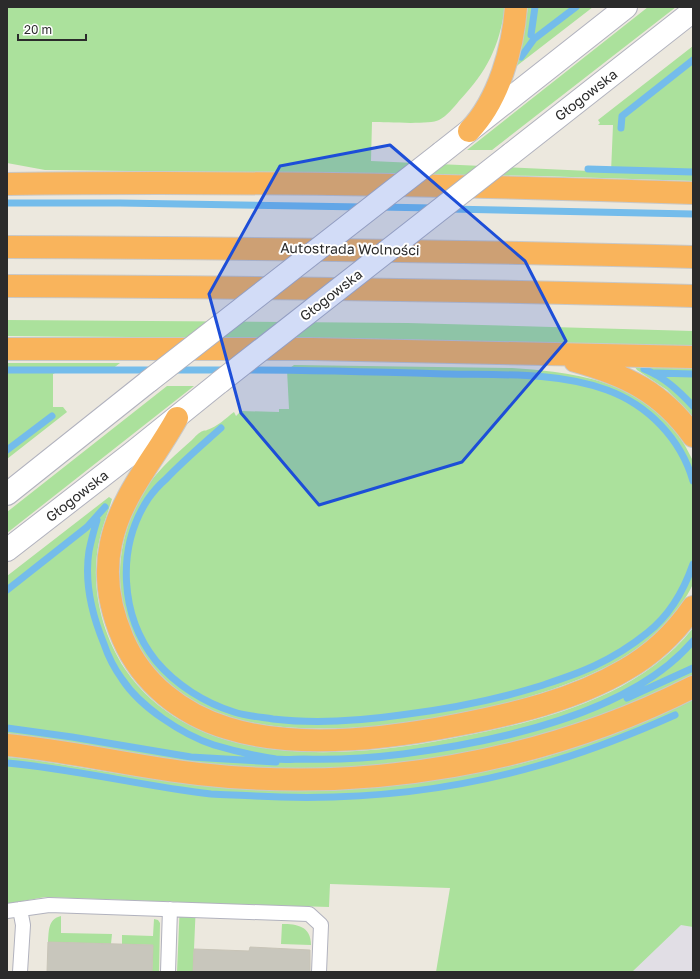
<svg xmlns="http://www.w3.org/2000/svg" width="700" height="979" font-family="'Golos Text',sans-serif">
<rect width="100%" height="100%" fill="#ece8de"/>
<!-- industrial -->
<path fill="#e1dee5" d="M681,924L693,927V972H632Z"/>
<!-- green -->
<path fill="#abe19c" d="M7,7H505C499,48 487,71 459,101C454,107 447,116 439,120C429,125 386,122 372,122L371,161L611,172L613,125H598L600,123L598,120L693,46V181L541,176L45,170L7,163Z
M528,7H593L514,68L524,32Z
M648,7H676L492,150H467Z
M7,320L408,323L693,331V347L388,339L7,336Z
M7,363H120L107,373H55L53,374V407H63L67,412L7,459Z
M636,364L693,366V417L667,390L637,370L635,367Z
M294,365L512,368C586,373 659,384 693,461V584C679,613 656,637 629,654C543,710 329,749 230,717C205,709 182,697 163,679C110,628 107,545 148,485C160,468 177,453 192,440C195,437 199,432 203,431C204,430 206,431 207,430C217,427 226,418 234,412L236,416L241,411L279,412V409H289L287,370Z
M167,386H194L7,533V512Z
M109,497L112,499C108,513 102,527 99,542C90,585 101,632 125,669C197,775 359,758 469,735C549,719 640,695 693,628V677L587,722L462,756L325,771L200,766L7,737V576Z
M693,699V927L681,925L632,972H436L450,888L330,884L329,907L196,903L193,972H177L180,902L45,897L7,904V757L28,759C107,771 186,787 265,790C352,794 440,783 523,763C582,748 639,725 693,699Z
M61,916V933L112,934L111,944L48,942C49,930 48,919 61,916Z
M154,919L158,920L160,923L159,972H152L153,945L122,944V935L153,936Z
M282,924C297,924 311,926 311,945L281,944Z"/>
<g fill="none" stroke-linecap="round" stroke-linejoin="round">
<!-- stream -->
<path stroke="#74bceb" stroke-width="7" d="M531,35L535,7
M521,57L534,39L576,7
M621,128L622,116L693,60
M588,169L693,172
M7,203H120L363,207
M379,207L433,208
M449,209L693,214
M644,369C664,377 678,390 693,406
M7,370H155
M171,370H227
M245,370C313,370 380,372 448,374C501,375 557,372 607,390C648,405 681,439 693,481
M655,373L693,374
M221,428C202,445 183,461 166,479C159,485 153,492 148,499C116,548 120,616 156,661C176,685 205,703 234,712C246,716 260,717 273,719C315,724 359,721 401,715C448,709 495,700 540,686C558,680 577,674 594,666C613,657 631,646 647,633C669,616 684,590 693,564
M7,450L52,416
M97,520C94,530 91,541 89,551C84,583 92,615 104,644C108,656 114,668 122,679C140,707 183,735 214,745C234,751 256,756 276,759C285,760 295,759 304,759C337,760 370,758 403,754C495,742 631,714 693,641
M7,590L87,527L105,507
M627,698L693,668
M7,728L72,737L191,757L276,762
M7,763C75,769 142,786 211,794C225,795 240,795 255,796C349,801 447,792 537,766C585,753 630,735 675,715"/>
</g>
<!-- building -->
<path fill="#c8c6bc" stroke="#c8c4b7" d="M48,942L153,945L152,972H47Z
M250,947L310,950V972H193L194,949L249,951Z"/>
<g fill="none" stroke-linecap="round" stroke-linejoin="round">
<defs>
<path id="service" d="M20,909L23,925L20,972
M7,911L49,905L309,914L321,925L319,972
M168,972L170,909"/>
<path id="secondary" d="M441,153L626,7
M511,154L693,11
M7,494L149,381
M7,550L132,453L220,382"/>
<path id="motorway" d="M469,131C499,100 513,48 516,7
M7,184C236,181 465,185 693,193
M7,247C236,248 464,251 693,257
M7,286C236,287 464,290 693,296
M7,349H311L693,357
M575,361C625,375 662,392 693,436
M177,418C154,460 121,495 111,543C104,575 110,609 123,639C142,683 181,714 227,728C296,750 386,739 457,725C514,714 574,700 625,670C653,654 675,633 693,607
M7,745C72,751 135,767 199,774C367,793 542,763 693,687"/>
</defs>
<!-- service casing -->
<use href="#service" stroke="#b1b2be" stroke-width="16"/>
<!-- secondary casing -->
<use href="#secondary" stroke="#b1b2be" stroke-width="24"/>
<!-- motorway casing -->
<use href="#motorway" stroke="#c8c8c8" stroke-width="24"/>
<!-- service -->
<use href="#service" stroke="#fff" stroke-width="14"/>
<!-- secondary -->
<use href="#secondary" stroke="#fff" stroke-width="22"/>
<!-- motorway -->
<use href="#motorway" stroke="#f9b45c" stroke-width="22"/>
<defs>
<path id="secondary-bridge" d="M149,381L441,153
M220,382L511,154"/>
</defs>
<!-- secondary-bridge casing -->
<use href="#secondary-bridge" stroke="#b1b2be" stroke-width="24" stroke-linecap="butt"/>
<!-- secondary-bridge -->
<use href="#secondary-bridge" stroke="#fff" stroke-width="22"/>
</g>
<!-- marked area -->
<path fill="#1d4ed8" fill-opacity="0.2" stroke="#1d4ed8" stroke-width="3" stroke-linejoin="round" d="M390,145L525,261L566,341L462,462L319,505L241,413L209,294L280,166Z"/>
<g text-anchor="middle" stroke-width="4" stroke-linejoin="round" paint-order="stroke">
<!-- street labels -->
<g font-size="14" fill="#2b2b2b" stroke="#fff">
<text transform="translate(586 95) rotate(-38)" y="5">Głogowska</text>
<text transform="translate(350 249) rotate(1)" y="5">Autostrada Wolności</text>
<text transform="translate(331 295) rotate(-38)" y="5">Głogowska</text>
<text transform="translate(77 496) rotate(-38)" y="5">Głogowska</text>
</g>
</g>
<!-- border -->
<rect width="700" height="979" fill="none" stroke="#2b2b2b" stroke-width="16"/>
<!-- scale -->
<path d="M18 34v6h68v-6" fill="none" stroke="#2b2b2b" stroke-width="2"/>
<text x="24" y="34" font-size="12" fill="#2b2b2b" stroke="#ffffff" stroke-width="3" paint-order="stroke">20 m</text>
</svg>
